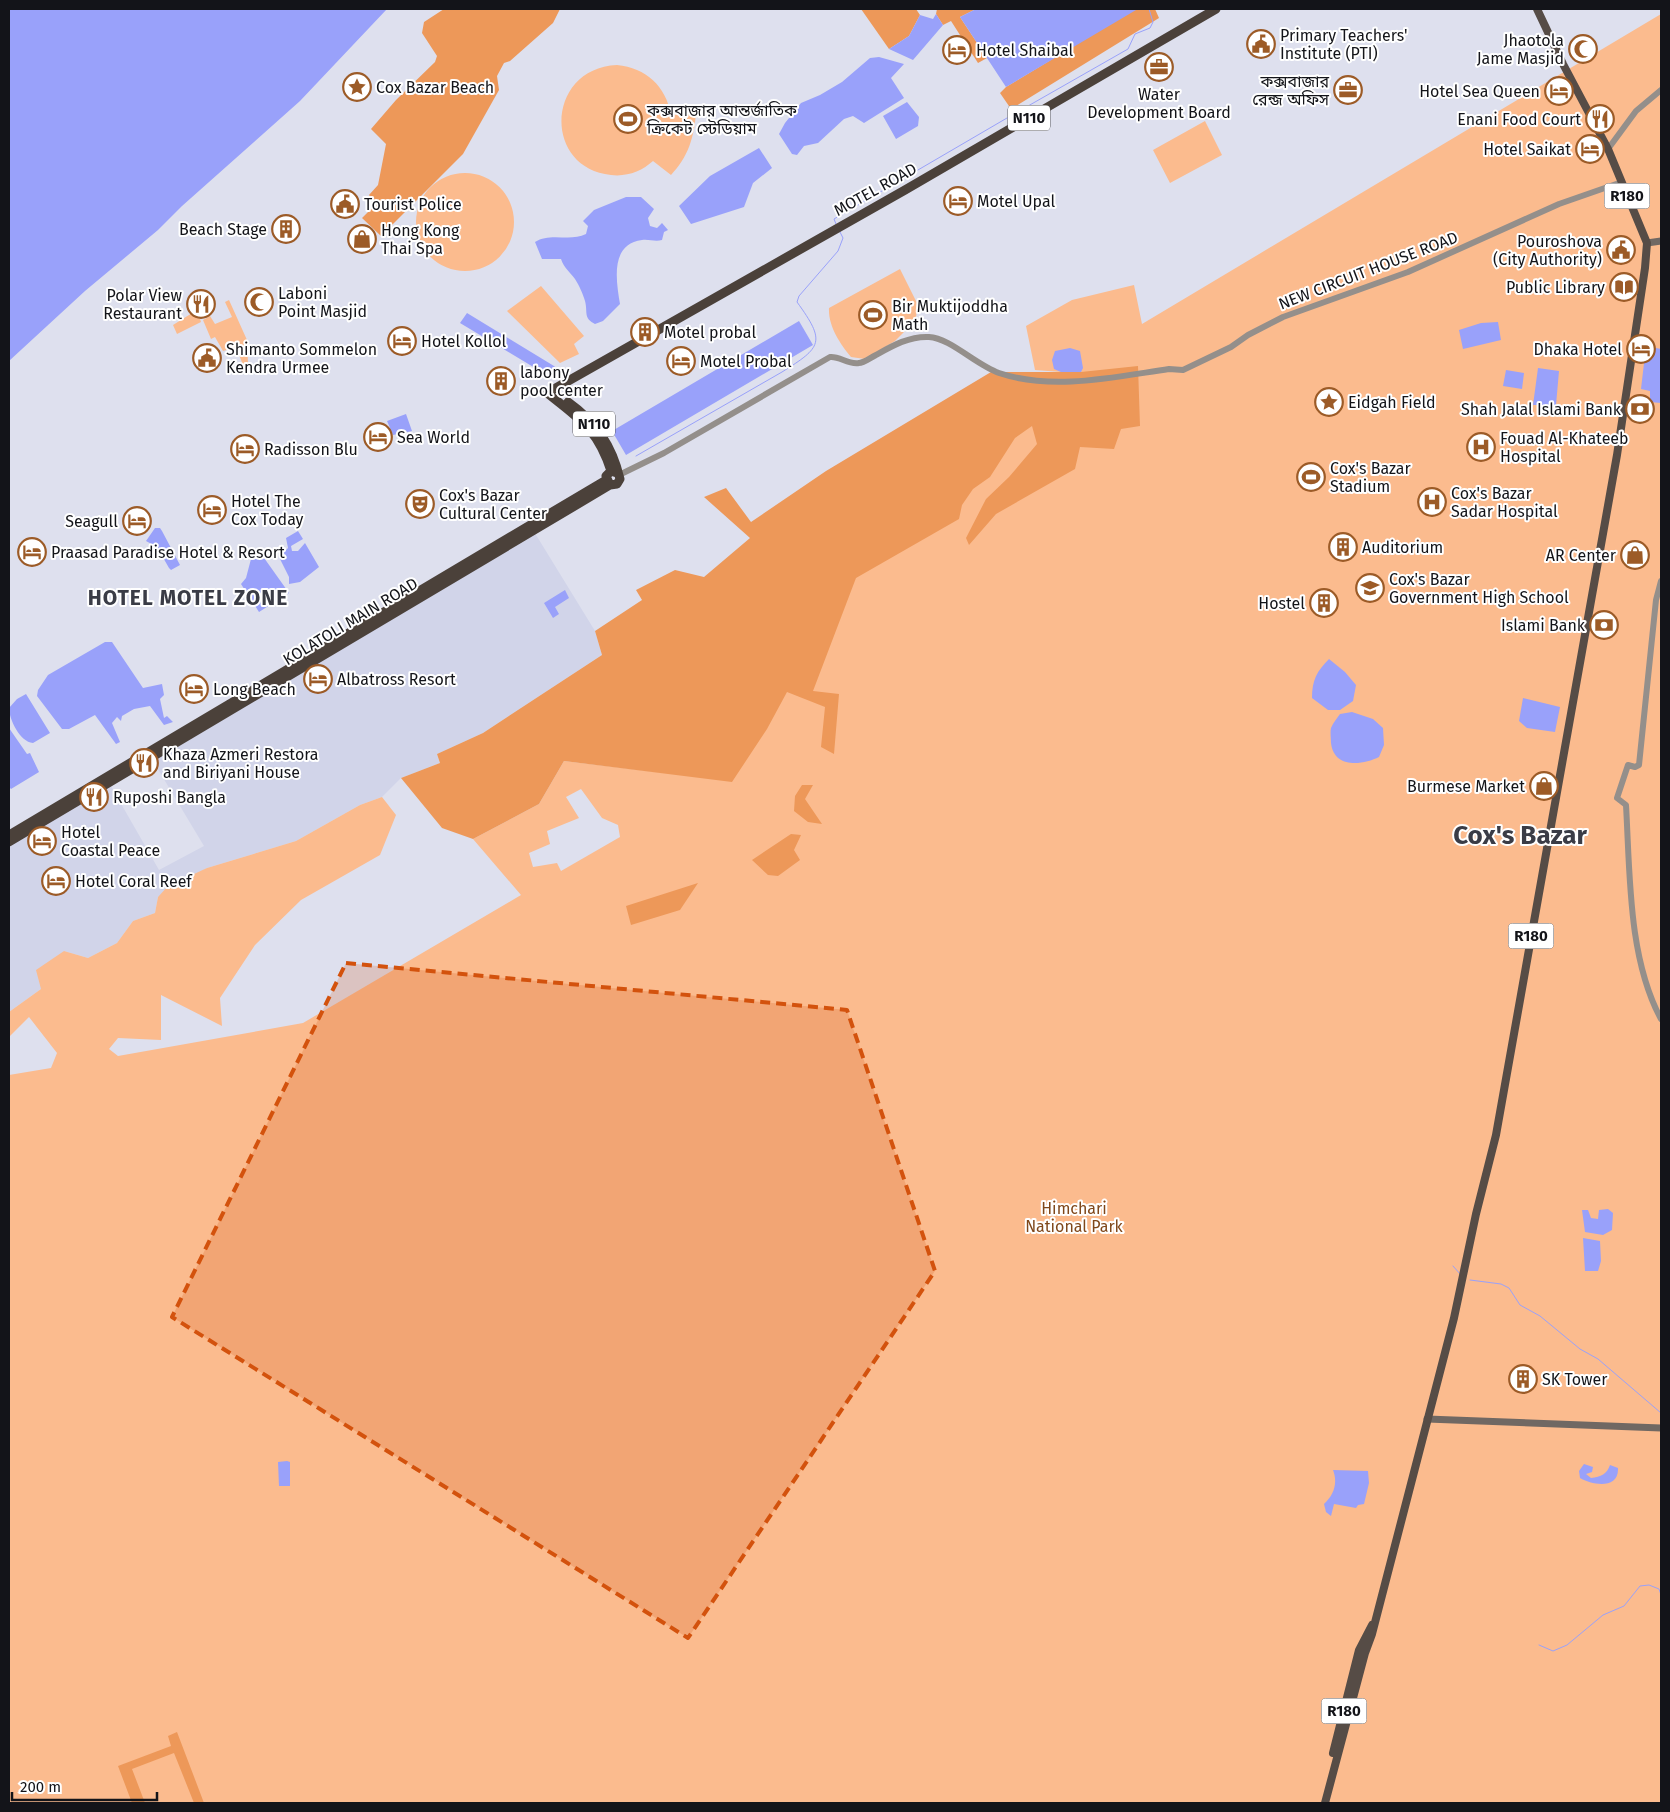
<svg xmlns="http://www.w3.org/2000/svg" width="1670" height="1812" font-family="'Fira Sans','Noto Sans Bengali',sans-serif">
<rect width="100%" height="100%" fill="#dee0ee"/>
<!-- built -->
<path fill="#d1d4e9" d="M533,530L595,631L602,655L483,733L437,754L440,763L401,778L382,797L360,805L296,841L207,868L158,897L155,913L133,921L117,943L88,958L64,951L41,989L9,1012V840L108,781L159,870L204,846L150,756Z"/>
<!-- green -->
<path fill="#fbbb8e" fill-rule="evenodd" d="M1661,14V1803H9V1075L51,1068L57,1053L29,1017L9,1037V1012L41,989L36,970L64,951L88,958L117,943L133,921L155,913L158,897L168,886L207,868L296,841L360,805L382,797L396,815L380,855L301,900L255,945L220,998L222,1026L161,995V1040L118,1038L109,1049L118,1056L303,1023L521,895L473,839L539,804L564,761L666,773L807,537L1061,372L1035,370L1026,326L1072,300L1134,285L1142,324ZM581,789L602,818L618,825L620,837L561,871L557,863L533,867L529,853L550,844L547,831L579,818L566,797Z
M617,65C646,68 666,86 671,115L696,113C694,138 688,157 671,175L653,161C642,171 627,177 611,175C542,168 546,68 617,65Z
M1205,121L1222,155L1170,183L1153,150Z
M416 222a49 49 0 1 1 98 0a49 49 0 1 1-98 0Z
M900,269L917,303L916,320L895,341L865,359L851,357C840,344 828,326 829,308Z
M541,286L584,336L574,344L579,354L560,363L507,311Z
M229,300L247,340L248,364L234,371L243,365L236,347L223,351L215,337L211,339L203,320L210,316L215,324L232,317L225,302Z
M197,310L201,322L177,334L173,325Z"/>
<!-- forest -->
<path fill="#ed9859" d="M444,9H560L553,23L510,61L504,63L497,76L499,90L463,154L381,236L362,218L376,204L369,195L378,185L386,144L371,129L396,100L435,62L437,56L422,33L424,22Z
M861,9H916L920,15L909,36L889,49Z
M937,9H976L960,17L987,58L978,63L951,21L943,25L936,14Z
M1135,9H1155L1159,18L1011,109L1000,93L1006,87Z
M1138,366L1140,426L1121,429L1114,449L1080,447L1075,469L996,514L969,545L966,538L986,499L1009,477L1037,444L1032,426L1015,438L990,477L973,489L962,505L959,519L856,578L813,691L839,694L834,754L821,747L825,707L787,692L767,729L732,782L564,761L539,804L473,839L442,828L401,778L440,763L437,754L483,733L602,655L595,631L642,600L636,590L675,570L704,577L750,538L704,497L726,488L751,522L826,471L991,372H1081Z
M802,785H813L805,799L822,824L808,822L794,811L795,796Z
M791,834L801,835L794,850L800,860L778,876L768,875L752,860Z
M698,883L680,910L631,925L626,906Z
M177,1732L204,1803H194L174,1753L132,1769L145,1803H132L118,1766L171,1746L168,1736Z"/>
<!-- water -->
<path fill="#99a1fa" d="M9,9H387L300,101L182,206L158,230L85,291L9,361Z
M976,9H1135L1136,10L1006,87L960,17Z
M936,14L943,25L913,60L889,49L909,36L920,15L933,19Z
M879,57L904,64L891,78L904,98L864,123L853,116L844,119L818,143L804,146L797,155L792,154L779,134L785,123L801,103L820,95L842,82L870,58Z
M907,102L919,117L918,126L896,139L883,116Z
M759,148L772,168L753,183L744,207L691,224L679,206L710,176Z
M626,197H641L654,209L648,218L650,226L657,228L662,223L668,230L664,232L662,240C655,242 649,239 642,240C610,244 616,280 620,304L603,321L595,324C583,318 588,312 585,301C583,294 579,285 575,279C570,272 564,268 561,259H542L535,242C550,232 570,242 586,234L588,226L583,221L594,210Z
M467,313L554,366L560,372L553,374L540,371L460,323Z
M799,321L813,345L626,455L612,431Z
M1498,322L1501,340L1463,349L1459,330L1481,323Z
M1646,346L1661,349V403L1650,402V391L1641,389Z
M1070,348L1080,351L1083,368L1081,372H1061L1054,369L1052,360L1055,351Z
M1538,368L1559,371L1556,405H1533Z
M1506,370L1524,373L1522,389L1503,386Z
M406,414L412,431L393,435L387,421Z
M155,528H160L162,531L180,565L171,570L169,568L157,547L146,541Z
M298,531L303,539L291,546L292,551H298L305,543L319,567L300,582L289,584V577L279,557L288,548L286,538Z
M262,555L289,593L259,612L241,584L246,578L251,559Z
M565,590L569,598L555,607L559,614L553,618L544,603Z
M105,642H112L143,688L162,684L164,695L160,699L164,718L167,716L173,722L164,725L150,706L134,709L122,716L121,721L117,717L112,723L120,742L116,744L95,715L69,729H62L37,696L38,690L48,675Z
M1329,659L1345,672L1356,685L1353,701L1340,710H1328L1312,698C1312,680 1317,671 1329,659Z
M26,694L50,733L33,743C20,742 9,719 9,708L17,699Z
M1523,698L1560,707L1555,732L1527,728L1519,721Z
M1352,712L1373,719L1383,728L1384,745L1379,757C1363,765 1334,769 1331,743C1331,739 1330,732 1331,728C1333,723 1337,718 1340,714Z
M9,728L27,754L30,753L39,772L11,789L9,787Z
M1608,1209L1613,1213L1612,1230L1603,1235L1585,1232L1582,1210H1588L1591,1218L1598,1219L1599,1210Z
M1583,1238L1600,1241L1601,1261L1598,1271H1585Z
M287,1461L290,1462V1486H279L278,1462Z
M1584,1464L1593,1467L1592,1472L1586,1474L1591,1478C1601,1477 1607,1474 1610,1465L1618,1468C1619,1490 1592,1485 1580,1478L1579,1471Z
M1333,1470L1368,1471L1369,1483L1364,1504L1358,1505L1356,1508L1334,1504L1331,1516L1326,1512L1324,1504C1334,1495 1338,1483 1333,1470Z"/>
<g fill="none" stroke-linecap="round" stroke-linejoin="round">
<!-- stream -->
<path stroke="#99a1fa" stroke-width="1" d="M1014,114L1128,49L1135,34L1150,28L1153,22L1149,9
M836,224L834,219L1007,118
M636,456L782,372C822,347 826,342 797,302L799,296L838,251L843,238L840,232
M1453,1266L1461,1275
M1470,1280L1501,1284L1509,1288L1520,1305L1540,1316L1580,1349L1598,1359L1661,1413
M1539,1645L1553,1651L1567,1645L1603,1615L1624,1606L1640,1586L1649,1585L1659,1589L1661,1595"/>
<!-- tertiary -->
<path stroke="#948f8b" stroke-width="6" d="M1608,149L1636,111L1661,90
M619,475L664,453L830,357C840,356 848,365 859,363C864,363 870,358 876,355C892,346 909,336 929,337C950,338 976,365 999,373C1053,391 1114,377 1169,369L1183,370L1231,347L1248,335L1283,317L1408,272L1559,204L1622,182
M1661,581L1656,600L1639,765L1635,767L1628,765L1617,798L1626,805C1630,873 1628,958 1661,1019"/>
<!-- secondary -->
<path stroke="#706863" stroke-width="7" d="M1647,243L1661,241
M1427,1419L1661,1428"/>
<!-- primary -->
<path stroke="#564c46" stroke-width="8" d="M1333,1753L1359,1650L1372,1625
M1325,1803L1365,1653L1372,1634L1454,1318L1476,1214L1496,1135L1617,455L1645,268L1647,243L1608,149L1563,64L1537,9"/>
<!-- trunk -->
<path stroke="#4b413a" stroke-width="9" d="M568,402C596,422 612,445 620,479L617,484L610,485L606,476L611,471L617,473
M611,471C598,430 580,419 547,393L905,190L1216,9
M9,835L606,480
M9,842L610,485"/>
</g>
<!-- marked area -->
<path fill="#d3520d" fill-opacity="0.2" stroke="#d3520d" stroke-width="4" stroke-dasharray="10 6" stroke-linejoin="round" d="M346,963L847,1010L935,1271L688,1638L172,1317Z"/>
<!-- icons -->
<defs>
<symbol id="civic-ring" viewBox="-11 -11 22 22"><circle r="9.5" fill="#fff" stroke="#9c5b27" stroke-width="1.5"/><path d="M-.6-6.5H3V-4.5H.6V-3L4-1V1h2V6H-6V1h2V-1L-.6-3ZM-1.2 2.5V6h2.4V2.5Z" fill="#9c5b27"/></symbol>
<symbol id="mosque-ring" viewBox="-11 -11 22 22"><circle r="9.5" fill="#fff" stroke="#9c5b27" stroke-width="1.5"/><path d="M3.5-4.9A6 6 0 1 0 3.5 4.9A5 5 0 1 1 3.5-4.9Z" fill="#9c5b27"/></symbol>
<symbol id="hotel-ring" viewBox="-11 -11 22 22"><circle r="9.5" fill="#fff" stroke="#9c5b27" stroke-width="1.5"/><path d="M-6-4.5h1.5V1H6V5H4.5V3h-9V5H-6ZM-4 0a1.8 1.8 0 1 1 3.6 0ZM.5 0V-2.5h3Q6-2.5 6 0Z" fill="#9c5b27"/></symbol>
<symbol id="office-ring" viewBox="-11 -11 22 22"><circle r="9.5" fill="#fff" stroke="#9c5b27" stroke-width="1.5"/><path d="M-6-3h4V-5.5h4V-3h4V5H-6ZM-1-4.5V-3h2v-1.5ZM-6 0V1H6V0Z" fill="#9c5b27"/></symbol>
<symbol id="sight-ring" viewBox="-11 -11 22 22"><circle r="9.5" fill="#fff" stroke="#9c5b27" stroke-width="1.5"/><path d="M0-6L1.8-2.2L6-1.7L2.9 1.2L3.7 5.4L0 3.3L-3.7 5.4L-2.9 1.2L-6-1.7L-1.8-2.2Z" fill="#9c5b27"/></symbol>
<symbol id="stadium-ring" viewBox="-11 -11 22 22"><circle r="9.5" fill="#fff" stroke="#9c5b27" stroke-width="1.5"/><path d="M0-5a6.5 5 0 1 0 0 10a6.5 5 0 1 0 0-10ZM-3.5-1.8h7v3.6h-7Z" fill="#9c5b27"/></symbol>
<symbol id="restaurant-ring" viewBox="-11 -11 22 22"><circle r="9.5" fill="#fff" stroke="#9c5b27" stroke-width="1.5"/><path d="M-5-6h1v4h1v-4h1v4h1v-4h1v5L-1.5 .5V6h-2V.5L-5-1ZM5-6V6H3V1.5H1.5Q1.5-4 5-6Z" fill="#9c5b27"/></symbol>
<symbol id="building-ring" viewBox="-11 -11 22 22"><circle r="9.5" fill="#fff" stroke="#9c5b27" stroke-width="1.5"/><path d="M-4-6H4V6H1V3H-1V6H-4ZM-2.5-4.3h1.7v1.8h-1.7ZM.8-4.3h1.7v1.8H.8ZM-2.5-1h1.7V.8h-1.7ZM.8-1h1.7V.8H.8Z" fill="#9c5b27"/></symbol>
<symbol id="shop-ring" viewBox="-11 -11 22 22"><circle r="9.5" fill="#fff" stroke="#9c5b27" stroke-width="1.5"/><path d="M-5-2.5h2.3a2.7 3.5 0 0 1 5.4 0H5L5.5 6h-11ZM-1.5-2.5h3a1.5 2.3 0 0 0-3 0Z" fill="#9c5b27"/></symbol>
<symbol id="library-ring" viewBox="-11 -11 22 22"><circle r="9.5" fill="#fff" stroke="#9c5b27" stroke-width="1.5"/><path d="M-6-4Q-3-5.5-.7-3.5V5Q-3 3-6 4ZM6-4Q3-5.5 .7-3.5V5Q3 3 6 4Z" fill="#9c5b27"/></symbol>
<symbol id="bank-ring" viewBox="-11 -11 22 22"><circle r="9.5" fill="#fff" stroke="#9c5b27" stroke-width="1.5"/><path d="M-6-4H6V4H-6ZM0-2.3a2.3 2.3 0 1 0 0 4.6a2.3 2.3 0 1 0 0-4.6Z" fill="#9c5b27"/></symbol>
<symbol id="hospital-ring" viewBox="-11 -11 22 22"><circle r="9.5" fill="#fff" stroke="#9c5b27" stroke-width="1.5"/><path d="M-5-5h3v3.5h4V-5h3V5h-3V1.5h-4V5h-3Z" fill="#9c5b27"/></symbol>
<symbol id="theatre-ring" viewBox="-11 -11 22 22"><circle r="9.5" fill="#fff" stroke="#9c5b27" stroke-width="1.5"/><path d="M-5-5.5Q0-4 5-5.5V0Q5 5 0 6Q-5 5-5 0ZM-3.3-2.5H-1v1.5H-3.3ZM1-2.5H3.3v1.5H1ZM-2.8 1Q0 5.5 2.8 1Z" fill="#9c5b27"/></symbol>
<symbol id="school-ring" viewBox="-11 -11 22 22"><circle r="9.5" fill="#fff" stroke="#9c5b27" stroke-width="1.5"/><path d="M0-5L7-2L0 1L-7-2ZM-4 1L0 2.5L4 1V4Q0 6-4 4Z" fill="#9c5b27"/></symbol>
</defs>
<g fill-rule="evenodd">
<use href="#civic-ring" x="1245" y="28" width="32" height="32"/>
<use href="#mosque-ring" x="1567" y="33" width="32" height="32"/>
<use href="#hotel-ring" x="941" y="34" width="32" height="32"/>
<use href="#office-ring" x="1143" y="51" width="32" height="32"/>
<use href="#sight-ring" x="341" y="71" width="32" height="32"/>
<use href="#office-ring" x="1332" y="74" width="32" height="32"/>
<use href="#hotel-ring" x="1543" y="75" width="32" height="32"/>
<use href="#stadium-ring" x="612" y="103" width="32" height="32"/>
<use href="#restaurant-ring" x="1584" y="103" width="32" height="32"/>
<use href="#hotel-ring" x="1574" y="133" width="32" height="32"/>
<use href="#hotel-ring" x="942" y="185" width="32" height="32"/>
<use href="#civic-ring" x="329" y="188" width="32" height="32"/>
<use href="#building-ring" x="270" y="213" width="32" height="32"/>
<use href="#shop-ring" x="346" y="223" width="32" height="32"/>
<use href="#civic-ring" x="1605" y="234" width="32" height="32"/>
<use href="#library-ring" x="1608" y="271" width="32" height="32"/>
<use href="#mosque-ring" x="243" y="286" width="32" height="32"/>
<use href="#restaurant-ring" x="185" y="288" width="32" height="32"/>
<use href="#stadium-ring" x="857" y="299" width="32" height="32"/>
<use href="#building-ring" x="629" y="316" width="32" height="32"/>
<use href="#hotel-ring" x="386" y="325" width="32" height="32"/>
<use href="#hotel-ring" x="1625" y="333" width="32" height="32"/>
<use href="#civic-ring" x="191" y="342" width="32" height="32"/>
<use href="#hotel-ring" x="665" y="345" width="32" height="32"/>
<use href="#building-ring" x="485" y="365" width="32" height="32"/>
<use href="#sight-ring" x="1313" y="386" width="32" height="32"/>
<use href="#bank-ring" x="1624" y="393" width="32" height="32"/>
<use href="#hotel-ring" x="362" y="421" width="32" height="32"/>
<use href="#hospital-ring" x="1465" y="431" width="32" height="32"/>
<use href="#hotel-ring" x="229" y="433" width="32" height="32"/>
<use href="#stadium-ring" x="1295" y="461" width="32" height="32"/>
<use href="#hospital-ring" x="1416" y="486" width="32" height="32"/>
<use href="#theatre-ring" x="404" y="488" width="32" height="32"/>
<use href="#hotel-ring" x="196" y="494" width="32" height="32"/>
<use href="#hotel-ring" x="121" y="505" width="32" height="32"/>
<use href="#building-ring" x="1327" y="531" width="32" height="32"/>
<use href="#hotel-ring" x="16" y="536" width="32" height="32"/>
<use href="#shop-ring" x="1619" y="539" width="32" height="32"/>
<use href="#school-ring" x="1354" y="572" width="32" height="32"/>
<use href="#building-ring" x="1308" y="587" width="32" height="32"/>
<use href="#bank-ring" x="1588" y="609" width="32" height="32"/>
<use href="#hotel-ring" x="302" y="663" width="32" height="32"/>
<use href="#hotel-ring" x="178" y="673" width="32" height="32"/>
<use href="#restaurant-ring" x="128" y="747" width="32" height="32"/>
<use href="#shop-ring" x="1528" y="770" width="32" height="32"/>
<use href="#restaurant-ring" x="78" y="781" width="32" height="32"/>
<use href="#hotel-ring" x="26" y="825" width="32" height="32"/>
<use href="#hotel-ring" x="40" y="865" width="32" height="32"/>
<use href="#building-ring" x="1507" y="1363" width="32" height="32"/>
</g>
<g text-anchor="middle" stroke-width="4" stroke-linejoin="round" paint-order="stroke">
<!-- shield labels -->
<g fill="#fff" stroke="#5a5a5e" stroke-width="1">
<rect x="1008" y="105.5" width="42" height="25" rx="4"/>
<rect x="1604.5" y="183.5" width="45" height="25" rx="4"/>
<rect x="573" y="411.5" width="42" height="25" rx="4"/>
<rect x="1508.5" y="923.5" width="45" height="25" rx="4"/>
<rect x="1321.5" y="1698.5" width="45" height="25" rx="4"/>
</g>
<g font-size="15" font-weight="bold" fill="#131419">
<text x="1029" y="123">N110</text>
<text x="1627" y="201">R180</text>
<text x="594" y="429">N110</text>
<text x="1531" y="941">R180</text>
<text x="1344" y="1716">R180</text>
</g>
<!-- poi labels -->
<g font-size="16" fill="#131419" stroke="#fff" text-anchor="start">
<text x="1280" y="41">Primary Teachers'<tspan x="1280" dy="18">Institute (PTI)</tspan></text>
<text x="1564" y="46" text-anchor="end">Jhaotola<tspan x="1564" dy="18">Jame Masjid</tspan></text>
<text x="976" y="56">Hotel Shaibal</text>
<text x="1329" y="87" text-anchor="end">কক্সবাজার<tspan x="1329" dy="18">রেন্জ অফিস</tspan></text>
<text x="376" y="93">Cox Bazar Beach</text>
<text x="1540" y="97" text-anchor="end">Hotel Sea Queen</text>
<text x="1159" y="100" text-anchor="middle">Water<tspan x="1159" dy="18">Development Board</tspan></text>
<text x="647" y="116">কক্সবাজার আন্তর্জাতিক<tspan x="647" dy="18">ক্রিকেট স্টেডিয়াম</tspan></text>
<text x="1581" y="125" text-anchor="end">Enani Food Court</text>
<text x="1571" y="155" text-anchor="end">Hotel Saikat</text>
<text x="977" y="207">Motel Upal</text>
<text x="364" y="210">Tourist Police</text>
<text x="267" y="235" text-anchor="end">Beach Stage</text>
<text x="381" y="236">Hong Kong<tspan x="381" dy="18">Thai Spa</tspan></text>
<text x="1602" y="247" text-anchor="end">Pouroshova<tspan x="1602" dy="18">(City Authority)</tspan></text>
<text x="1605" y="293" text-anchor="end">Public Library</text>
<text x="278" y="299">Laboni<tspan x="278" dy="18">Point Masjid</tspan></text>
<text x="182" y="301" text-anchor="end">Polar View<tspan x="182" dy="18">Restaurant</tspan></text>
<text x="892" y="312">Bir Muktijoddha<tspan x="892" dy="18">Math</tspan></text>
<text x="664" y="338">Motel probal</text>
<text x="421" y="347">Hotel Kollol</text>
<text x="226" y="355">Shimanto Sommelon<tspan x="226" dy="18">Kendra Urmee</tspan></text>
<text x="1622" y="355" text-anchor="end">Dhaka Hotel</text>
<text x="700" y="367">Motel Probal</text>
<text x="520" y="378">labony<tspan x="520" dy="18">pool center</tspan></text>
<text x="1348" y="408">Eidgah Field</text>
<text x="1621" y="415" text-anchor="end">Shah Jalal Islami Bank</text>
<text x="397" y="443">Sea World</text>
<text x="1500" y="444">Fouad Al-Khateeb<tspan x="1500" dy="18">Hospital</tspan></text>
<text x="264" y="455">Radisson Blu</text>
<text x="1330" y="474">Cox's Bazar<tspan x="1330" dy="18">Stadium</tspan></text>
<text x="1451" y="499">Cox's Bazar<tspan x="1451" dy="18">Sadar Hospital</tspan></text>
<text x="439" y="501">Cox's Bazar<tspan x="439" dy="18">Cultural Center</tspan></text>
<text x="231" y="507">Hotel The<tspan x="231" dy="18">Cox Today</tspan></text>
<text x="118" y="527" text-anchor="end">Seagull</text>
<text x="1362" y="553">Auditorium</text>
<text x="51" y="558">Praasad Paradise Hotel &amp; Resort</text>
<text x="1616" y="561" text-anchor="end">AR Center</text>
<text x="1389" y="585">Cox's Bazar<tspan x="1389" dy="18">Government High School</tspan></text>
<text x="1305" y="609" text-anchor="end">Hostel</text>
<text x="1585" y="631" text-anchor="end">Islami Bank</text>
<text x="337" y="685">Albatross Resort</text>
<text x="213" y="695">Long Beach</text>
<text x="163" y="760">Khaza Azmeri Restora<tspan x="163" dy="18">and Biriyani House</tspan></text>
<text x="1525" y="792" text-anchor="end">Burmese Market</text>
<text x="113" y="803">Ruposhi Bangla</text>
<text x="61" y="838">Hotel<tspan x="61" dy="18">Coastal Peace</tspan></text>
<text x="75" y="887">Hotel Coral Reef</text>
<text x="1542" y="1385">SK Tower</text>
</g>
<!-- street labels -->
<g font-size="16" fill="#131419" stroke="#fff">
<text transform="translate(875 189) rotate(-29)" y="6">MOTEL ROAD</text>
<text transform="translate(1368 270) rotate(-21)" y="6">NEW CIRCUIT HOUSE ROAD</text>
<text transform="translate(350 621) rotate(-31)" y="6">KOLATOLI MAIN ROAD</text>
</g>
<!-- park labels -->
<g font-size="16" fill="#7f471a" stroke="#fff">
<text x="1074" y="1214">Himchari<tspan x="1074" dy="18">National Park</tspan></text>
</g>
<!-- district labels -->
<g font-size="21" font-weight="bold" letter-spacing="1" fill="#3a3c46" stroke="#fff">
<text x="188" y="605">HOTEL MOTEL ZONE</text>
</g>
<!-- town labels -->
<g font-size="26" font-weight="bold" fill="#3a3c46" stroke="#fff">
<text x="1520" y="844">Cox's Bazar</text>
</g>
</g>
<!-- border -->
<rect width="1670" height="1812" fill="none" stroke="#131419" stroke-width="20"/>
<!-- scale -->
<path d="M12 1792v8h145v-8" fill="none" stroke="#131419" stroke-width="2.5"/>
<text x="20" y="1792" font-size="15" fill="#131419" stroke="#ffffff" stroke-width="4" paint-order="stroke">200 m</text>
</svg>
